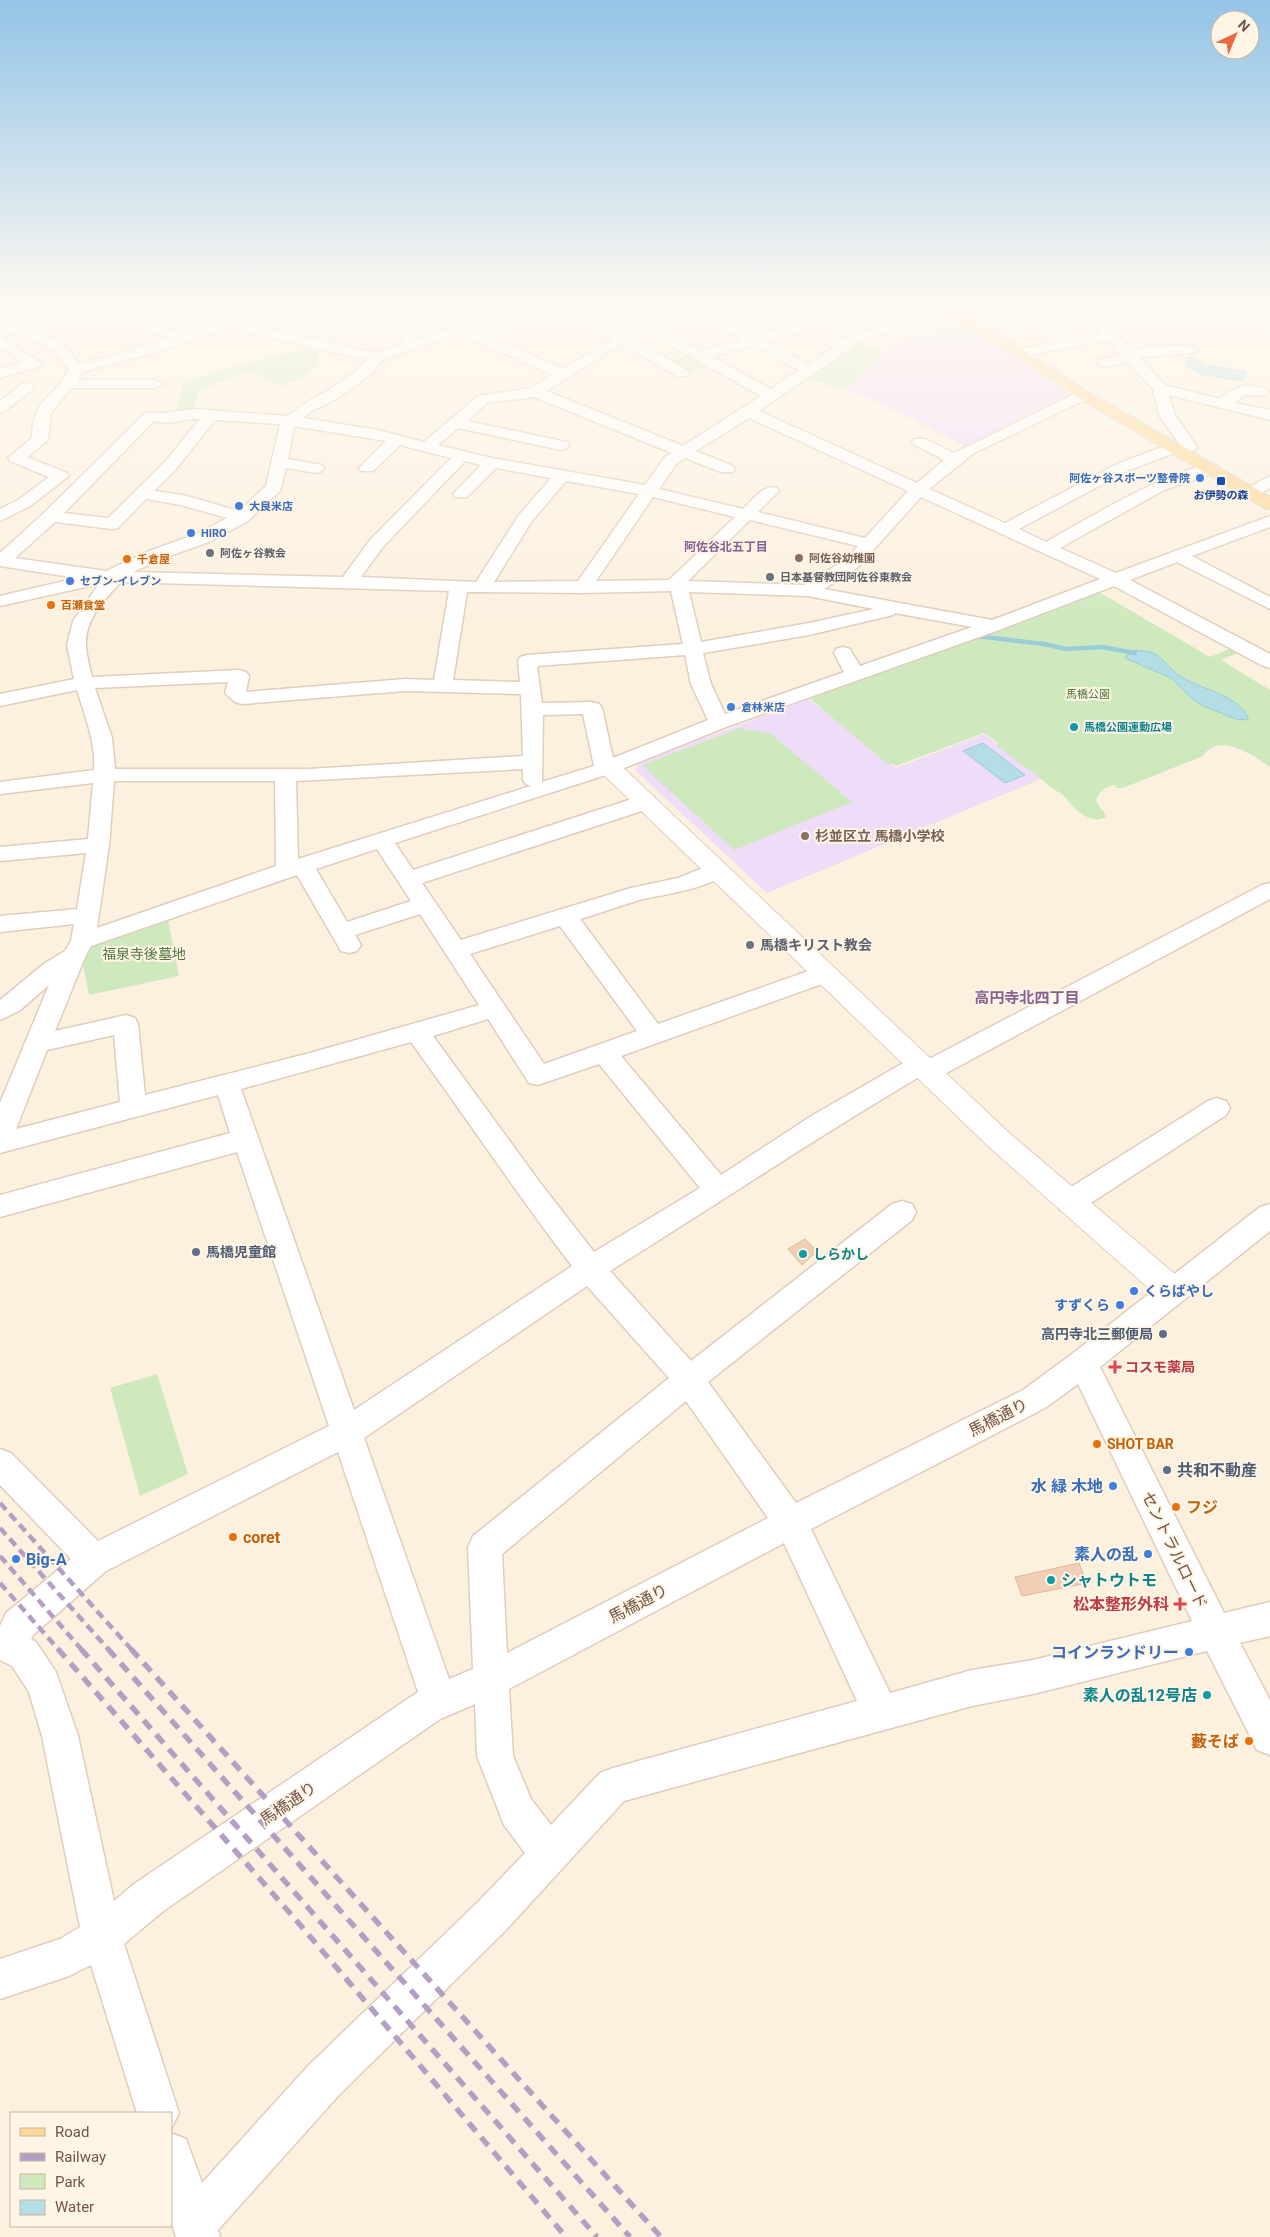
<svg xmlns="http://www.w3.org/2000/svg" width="1270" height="2237" font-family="Roboto,'Noto Sans JP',sans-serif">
<rect width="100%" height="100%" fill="#fcf1df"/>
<!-- education -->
<path fill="#eedcf8" d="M950,326H965L1074,397L965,446L871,399L843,390L885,352L903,342Z
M809,699L896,768L984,734L1043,778L767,893L635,770L640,762Z"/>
<!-- green -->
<path fill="#cfe9be" d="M852,342L885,352L843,390L804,377Z
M311,349L319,354L317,365L302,378L282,386L250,371L199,390L193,410L175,413L185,382L264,358Z
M693,354L712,365L685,373L666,362Z
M1097,591L1210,657L1233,647L1241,652L1221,660L1270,690V767C1254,756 1219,731 1203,756L1123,788H1115L1116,785C1106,787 1098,791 1096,801L1107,817C1089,826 1074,808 1064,796C1059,791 1050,789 1045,782L997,746L998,743L984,733L896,766L892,764H887L808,697Z
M743,727L747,731L752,730L771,734L852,802L734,850L642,765Z
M167,915L179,976L89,995L82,959L93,940Z
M157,1374L188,1474L140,1496L110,1388Z"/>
<!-- water -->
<path fill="#b4dde5" stroke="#9acdd7" d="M1191,357L1207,365L1245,371L1246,376L1243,380H1238L1200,374L1185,365L1187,358Z
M1134,650C1141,651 1147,651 1153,653C1164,658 1170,670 1180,676C1201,690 1235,693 1248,717V720L1236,719L1203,706L1191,698L1171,678L1127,659L1125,657Z
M983,743L1025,775L1005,783L963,751Z"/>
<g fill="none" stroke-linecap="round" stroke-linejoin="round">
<!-- stream -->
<path stroke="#9acdd7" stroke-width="4.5" d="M977,636L1044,644L1066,649L1102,647L1135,653"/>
</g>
<!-- building -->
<path fill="#f1ceb6" stroke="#e4b597" d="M805,1239L817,1251L802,1265L788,1249Z
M1079,1563L1087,1583L1022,1596L1015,1577Z"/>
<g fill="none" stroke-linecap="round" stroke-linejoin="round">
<defs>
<path id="street" d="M62,306H82L81,309L32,327L66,347L79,364L126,352L168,338L132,326L95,306H113L142,320L182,334L246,313L253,317L251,320L242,323L376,353L406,342L369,306H383L418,338L543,306H576L622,333L649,316L689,306H713L709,310L756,335L805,321L781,306H798L831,326L824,330L815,327L767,341L809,364L846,338L883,325L849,306H866L895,321L937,306H951L950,311L856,344L759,411L917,483L944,460L915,445L912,442L915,439H925L954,453L1079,392H1089L1091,395L1089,398L974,453L929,489L1005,523L1117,464L1168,445L1174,443L1180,445L1159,415L1153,389L1128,362L1104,367L1097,363L1099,360L1121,355L1108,340L1020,357L1013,353L1015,350L1061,340L1026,319L975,329L970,328L968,325L970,322L1047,306H1075L1074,309L1040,316L1076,337L1101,333L1082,306H1095L1107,322L1151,306H1171L1170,309L1113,329L1132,350L1174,345L1195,347L1197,350L1195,353L1139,357L1165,385L1220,399C1238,385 1245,383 1267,389L1269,392L1267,395H1245L1234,403L1270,410V420L1169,395L1175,415L1197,447L1195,450L1181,456L1175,453L1129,470L1019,529L1046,542C1076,525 1188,458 1217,466L1219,469L1217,472L1164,490L1060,548L1116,573L1270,516V527L1192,556L1270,597V609L1177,562L1130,580L1270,654V668L1263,666L1114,586L999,630L726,727L612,773L395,843L413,870L638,797L646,796L654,797L657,802L654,807L422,883L461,940L631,888L678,878L708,866L716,864L724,866L727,871C716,887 663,895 643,899C622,905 601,913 580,919L658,1024L817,968L825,966L833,968L837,974L833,980L621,1056L721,1175L813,1115L912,1058L921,1055L931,1058L1262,885L1270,883V899L937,1078L928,1080L919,1077C814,1139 713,1207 610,1271L691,1361L892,1204L902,1201L912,1204L916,1212L912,1220L708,1382L796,1503L1023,1390L1072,1354L1260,1207L1270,1204V1231L1100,1367L1224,1613L1270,1602V1636L1240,1643L1270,1700V1755L1257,1750L1207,1651L1033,1694L972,1706L624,1801L505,1931L338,2096L218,2230L220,2237H176L171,2221V2133L186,2139L202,2183L308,2066L477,1903L525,1853L504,1825L477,1756L475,1704L440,1719L162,1912L124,1944L179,2113L171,2129V2113H137L91,1965L69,1976L0,1999V1959L60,1939L80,1927L42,1736L29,1692L12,1666L0,1660V1626L6,1613L71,1559L0,1485V1449L11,1453L98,1541L329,1426L237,1152L0,1217V1195L230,1133L218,1095L0,1153V1103L49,985L19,1011L0,1020V1000L45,963L65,951L71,941L74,924L0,932V916L77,909L86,853L0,861V847L88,839L93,783L0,794V782L94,770C96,743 85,716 77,690L0,706V694L74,679L67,645L73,621L99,584L0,606V596L77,578L0,566V553L45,512L145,413H166L193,409L288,416C313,395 345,386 367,360L228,328L136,358L82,372L78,380H156L163,384L156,388H71L51,413L48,440L27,457L67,473L69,476L30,506L0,521V509L18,500L49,477L10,461L8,458L32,438C33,394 56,400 69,369L56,353L20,331L1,338L42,363L40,366L0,378V369L23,362L0,348V329ZM563,310L612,339L563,369L478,331ZM695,313L743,339L702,351L654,325ZM645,331L761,396L683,446L546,391L622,344L677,376H687L689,373L687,370L632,338ZM463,335L552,375L531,388L478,396L424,442L378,430L303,418L310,412L338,398L370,375L382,361L420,346ZM753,345L799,370L771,389L712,357ZM534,397L672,453L665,457L645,485L492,458L438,445L458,428L561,450L567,448L569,445L567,442L467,421L487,403ZM749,418L908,491L865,538L758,512L779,491L777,488C763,484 753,500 743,509L659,489L677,463L685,458L721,472H733L735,469L733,466L696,451ZM193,419H200L164,463L108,518L64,513L154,421L166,423ZM215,420L280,424L266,486L239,511L183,495L154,491L176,469ZM294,426L386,441L359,468L361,471H373L400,445L451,458L370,540L343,577L133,572L161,559L209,542L248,521L280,491L286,468L316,473L322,471L324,468L322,465L288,459ZM465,461L481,465L453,494L455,497H467L496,468L551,478L519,515L476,582L361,577L382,548ZM566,481L639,494L578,581L494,582L532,521ZM653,497L735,517L669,580L596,581ZM921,497L1100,579L992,620L824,589L857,568ZM146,499L181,505L227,518L197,534L149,551L106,571L15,558L55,522L112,529L118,528ZM750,520L858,546L845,560L804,585L688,581ZM121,582L449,591L434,680L405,679L246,692L249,676L246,672L239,670L92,677C90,667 86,656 86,646C84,620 105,599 121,582ZM671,591L683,644L527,655L520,657L518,661L520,682L453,680L467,592L582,593ZM689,592L808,596L874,609L809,623L701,642ZM895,613L972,627L860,666L850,649L843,647L836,649L834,653L844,672L725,714L711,684L703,653L809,635L893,615ZM685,655L691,684L708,720L613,758L602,708L599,704L592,702L542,703L537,666ZM228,682L225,693L235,702L242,704L405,691L521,694L523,756L309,769H115L112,738L95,688ZM583,714L594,766L542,782L543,715ZM523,769V780L526,784L531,786L298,859L296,781ZM114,781H275L276,866L97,928L109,845ZM377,849L411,901L347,922L316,869ZM297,875L341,951L349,953L357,951L361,945L355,935L420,914L479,1005L310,1053L145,1095L138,1024L135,1018L126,1015L55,1031L85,957L91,946ZM560,926L637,1031L544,1064L470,954ZM488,1019L529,1083L538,1085L599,1064L700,1188L594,1252L541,1184L433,1036ZM114,1035L120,1102L16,1129L47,1050ZM411,1042C465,1116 516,1193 572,1266L354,1410L241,1089ZM587,1286L669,1378L473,1536L468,1547L473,1669L449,1679L364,1438ZM1078,1384L1192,1621L1033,1660L972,1670L890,1693L811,1529L1045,1408ZM686,1401L768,1518L507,1653L502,1554ZM338,1452L418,1692L134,1884L114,1901L78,1736L56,1672L36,1642L31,1639L33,1635L106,1571ZM784,1543L857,1701L613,1768L600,1773L551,1825L531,1799L513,1756L509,1689Z
M1203,306H1226L1216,312Z
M27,383L32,384L34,387L32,390L5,411L0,412V401L22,384Z
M1270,476V488L1257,495H1245L1243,492L1245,489Z
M1217,1098L1226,1101L1230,1108L1226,1115L1080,1210L1070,1213L1060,1210L1056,1202L1060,1194L1208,1101Z"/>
<path id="secondary" d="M609,761L617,762L1007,1131L1184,1282L1188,1291L1184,1300L1173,1303L1162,1300L987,1145L601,772L598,767L601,762Z"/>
<path id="primary" d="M937,306H954L1089,392L1270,497V509L1264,508L1079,398Z"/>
</defs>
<!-- street casing -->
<use href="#street" stroke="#e0cdbb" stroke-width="3"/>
<!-- secondary casing -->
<use href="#secondary" stroke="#e5ceb9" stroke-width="2"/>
<!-- primary casing -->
<use href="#primary" stroke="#ddd6d3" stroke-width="2"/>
<!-- street -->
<use href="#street" fill="#fff" fill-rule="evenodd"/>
<!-- secondary -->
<use href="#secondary" fill="#fff" fill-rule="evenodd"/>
<!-- primary -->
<use href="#primary" fill="#fcd796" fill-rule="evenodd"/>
<!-- rail-far1 -->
<path stroke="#b39fc4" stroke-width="4.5" stroke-dasharray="9 5.5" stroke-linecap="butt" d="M0,1503L132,1650
M0,1528L109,1650
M0,1556L82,1650
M0,1583L59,1650"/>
<!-- rail -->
<path stroke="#b39fc4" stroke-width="5.5" stroke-dasharray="11 8" stroke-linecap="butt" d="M58,1649L296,1920L566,2237
M81,1649L597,2237
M108,1649L630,2237
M131,1649L661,2237"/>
</g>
<!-- sky -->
<linearGradient id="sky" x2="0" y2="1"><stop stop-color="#93c4e7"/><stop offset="0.49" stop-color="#fef9f1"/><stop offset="1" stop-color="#fef9f1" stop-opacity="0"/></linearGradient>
<rect width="1270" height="620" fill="url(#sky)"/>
<!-- markers -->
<g fill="#3f7fe0" stroke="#fff5e5" stroke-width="2">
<circle cx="1200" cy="478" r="5"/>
<circle cx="239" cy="506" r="5"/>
<circle cx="191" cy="533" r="5"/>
<circle cx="70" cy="581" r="5"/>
<circle cx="731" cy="707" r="5"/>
<circle cx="1134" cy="1291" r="5"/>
<circle cx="1120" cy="1305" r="5"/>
<circle cx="1113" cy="1486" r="5"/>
<circle cx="1148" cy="1554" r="5"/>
<circle cx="16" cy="1559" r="5"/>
<circle cx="1189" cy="1652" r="5"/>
</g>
<rect fill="#1a4fb4" stroke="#fff5e5" stroke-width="2" x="1216" y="476" width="10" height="10" rx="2.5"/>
<g fill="#6b7280" stroke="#fff5e5" stroke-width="2">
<circle cx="210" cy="553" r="5"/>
<circle cx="770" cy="577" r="5"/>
<circle cx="750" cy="945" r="5"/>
</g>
<g fill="#8d6e63" stroke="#fff5e5" stroke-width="2">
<circle cx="799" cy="558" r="5"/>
<circle cx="805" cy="836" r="5"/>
</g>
<g fill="#e8710a" stroke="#fff5e5" stroke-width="2">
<circle cx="127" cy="559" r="5"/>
<circle cx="51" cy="605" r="5"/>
<circle cx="1097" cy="1444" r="5"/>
<circle cx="1176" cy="1507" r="5"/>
<circle cx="233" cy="1537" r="5"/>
<circle cx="1249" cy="1741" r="5"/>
</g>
<g fill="#0f9aa8" stroke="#fff5e5" stroke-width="2">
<circle cx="1074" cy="727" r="5"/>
<circle cx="803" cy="1254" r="5"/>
<circle cx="1051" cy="1580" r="5"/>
<circle cx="1207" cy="1695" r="5"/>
</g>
<g fill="#5c6f8a" stroke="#fff5e5" stroke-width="2">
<circle cx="196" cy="1252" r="5"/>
<circle cx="1163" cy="1334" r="5"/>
<circle cx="1167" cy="1470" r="5"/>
</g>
<g fill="#e0444e" stroke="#fff5e5" stroke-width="2">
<path d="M1112.5 1359.5h5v5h5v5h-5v5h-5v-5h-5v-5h5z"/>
<path d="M1177.5 1596.5h5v5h5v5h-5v5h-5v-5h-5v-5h5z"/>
</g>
<g text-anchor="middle" stroke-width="4" stroke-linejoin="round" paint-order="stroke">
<!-- far-shop labels -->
<g font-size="11" font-weight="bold" fill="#366cbe" stroke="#fff5e5" text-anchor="start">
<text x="1190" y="482" text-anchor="end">阿佐ヶ谷スポーツ整骨院</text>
<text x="249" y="510">大良米店</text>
<text x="201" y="537">HIRO</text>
<text x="80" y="585">セブン-イレブン</text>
<text x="741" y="711">倉林米店</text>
</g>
<!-- far-transit labels -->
<g font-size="11" font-weight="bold" fill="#164399" stroke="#fff5e5">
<text x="1221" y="499">お伊勢の森</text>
</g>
<!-- far-worship labels -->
<g font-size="11" font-weight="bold" fill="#5b616d" stroke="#fff5e5" text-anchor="start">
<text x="220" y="557">阿佐ヶ谷教会</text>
<text x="780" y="581">日本基督教団阿佐谷東教会</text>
</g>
<!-- far-education labels -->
<g font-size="11" font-weight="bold" fill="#785e54" stroke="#fff5e5" text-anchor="start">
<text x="809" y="562">阿佐谷幼稚園</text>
</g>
<!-- far-food labels -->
<g font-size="11" font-weight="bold" fill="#c56008" stroke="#fff5e5" text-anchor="start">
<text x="137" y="563">千倉屋</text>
<text x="61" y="609">百瀬食堂</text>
</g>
<!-- far-park labels -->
<g font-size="11" fill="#4f783f" stroke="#fff5e5">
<text x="1088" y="698">馬橋公園</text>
</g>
<!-- far-culture labels -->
<g font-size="11" font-weight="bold" fill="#0d838f" stroke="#fff5e5" text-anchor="start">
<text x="1084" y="731">馬橋公園運動広場</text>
</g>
<!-- far-neighbourhood labels -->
<g font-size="12" font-weight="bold" fill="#856295" stroke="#fff5e5">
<text x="726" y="551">阿佐谷北五丁目</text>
</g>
<!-- education labels -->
<g font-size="14" font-weight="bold" fill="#785e54" stroke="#fff5e5" text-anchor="start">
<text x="815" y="841">杉並区立 馬橋小学校</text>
</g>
<!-- worship labels -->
<g font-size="14" font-weight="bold" fill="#5b616d" stroke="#fff5e5" text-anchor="start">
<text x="760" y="950">馬橋キリスト教会</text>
</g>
<!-- park labels -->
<g font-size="14" fill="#4f783f" stroke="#fff5e5">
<text x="144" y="959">福泉寺後墓地</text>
</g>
<!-- service labels -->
<g font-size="14" font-weight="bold" fill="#4e5e75" stroke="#fff5e5" text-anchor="start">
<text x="206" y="1257">馬橋児童館</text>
<text x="1153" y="1339" text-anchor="end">高円寺北三郵便局</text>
</g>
<!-- culture labels -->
<g font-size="14" font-weight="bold" fill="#0d838f" stroke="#fff5e5" text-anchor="start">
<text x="813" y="1259">しらかし</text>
</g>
<!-- shop labels -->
<g font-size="14" font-weight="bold" fill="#366cbe" stroke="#fff5e5" text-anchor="start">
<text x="1144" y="1296">くらばやし</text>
<text x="1110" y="1310" text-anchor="end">すずくら</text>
</g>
<!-- health labels -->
<g font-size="14" font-weight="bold" fill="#be3a42" stroke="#fff5e5" text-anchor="start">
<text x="1125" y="1372">コスモ薬局</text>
</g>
<!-- food labels -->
<g font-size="14" font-weight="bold" fill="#c56008" stroke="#fff5e5" text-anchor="start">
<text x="1107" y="1449">SHOT BAR</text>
</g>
<!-- neighbourhood labels -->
<g font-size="15" font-weight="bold" fill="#856295" stroke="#fff5e5">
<text x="1027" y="1003">高円寺北四丁目</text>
</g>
<!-- near-street labels -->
<g font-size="16" fill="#725647" stroke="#fff5e5">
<text transform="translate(998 1417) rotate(-27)" y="6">馬橋通り</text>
<text transform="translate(1175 1550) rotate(64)" y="6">セントラルロード</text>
<text transform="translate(638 1603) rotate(-28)" y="6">馬橋通り</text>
<text transform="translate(288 1803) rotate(-34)" y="6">馬橋通り</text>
</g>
<!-- near-service labels -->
<g font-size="16" font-weight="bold" fill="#4e5e75" stroke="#fff5e5" text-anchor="start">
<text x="1177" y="1476">共和不動産</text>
</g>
<!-- near-shop labels -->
<g font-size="16" font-weight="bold" fill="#366cbe" stroke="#fff5e5" text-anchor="end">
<text x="1103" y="1492">水 緑 木地</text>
<text x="1138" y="1560">素人の乱</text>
<text x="26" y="1565" text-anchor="start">Big-A</text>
<text x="1179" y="1658">コインランドリー</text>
</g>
<!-- near-food labels -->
<g font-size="16" font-weight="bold" fill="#c56008" stroke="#fff5e5" text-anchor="start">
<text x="1186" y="1513">フジ</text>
<text x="243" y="1543">coret</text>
<text x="1239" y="1747" text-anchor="end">藪そば</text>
</g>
<!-- near-culture labels -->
<g font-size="16" font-weight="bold" fill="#0d838f" stroke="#fff5e5" text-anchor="start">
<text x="1061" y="1586">シャトウトモ</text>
<text x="1197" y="1701" text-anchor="end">素人の乱12号店</text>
</g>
<!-- near-health labels -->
<g font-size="16" font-weight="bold" fill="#be3a42" stroke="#fff5e5" text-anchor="end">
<text x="1169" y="1610">松本整形外科</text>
</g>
</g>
<!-- legend -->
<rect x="10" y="2112" width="162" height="115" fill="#fff5e5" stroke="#c7b5a6"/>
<rect x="20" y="2128" width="25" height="8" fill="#fcd796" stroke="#c7b5a6"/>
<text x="55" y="2137" font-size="15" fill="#725647">Road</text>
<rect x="20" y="2153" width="25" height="8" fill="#b39fc4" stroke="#c7b5a6"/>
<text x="55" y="2162" font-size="15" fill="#725647">Railway</text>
<rect x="20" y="2174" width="25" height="15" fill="#cfe9be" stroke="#c7b5a6"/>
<text x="55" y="2187" font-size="15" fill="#725647">Park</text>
<rect x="20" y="2200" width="25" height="15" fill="#b4dde5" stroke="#c7b5a6"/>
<text x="55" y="2212" font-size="15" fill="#725647">Water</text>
<!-- north arrow -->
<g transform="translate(1235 35) rotate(44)"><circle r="24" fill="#fff5e5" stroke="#c7b5a6"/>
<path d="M0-4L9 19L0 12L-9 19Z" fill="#e86842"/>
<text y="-8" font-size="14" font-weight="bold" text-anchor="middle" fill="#725647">N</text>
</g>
</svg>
